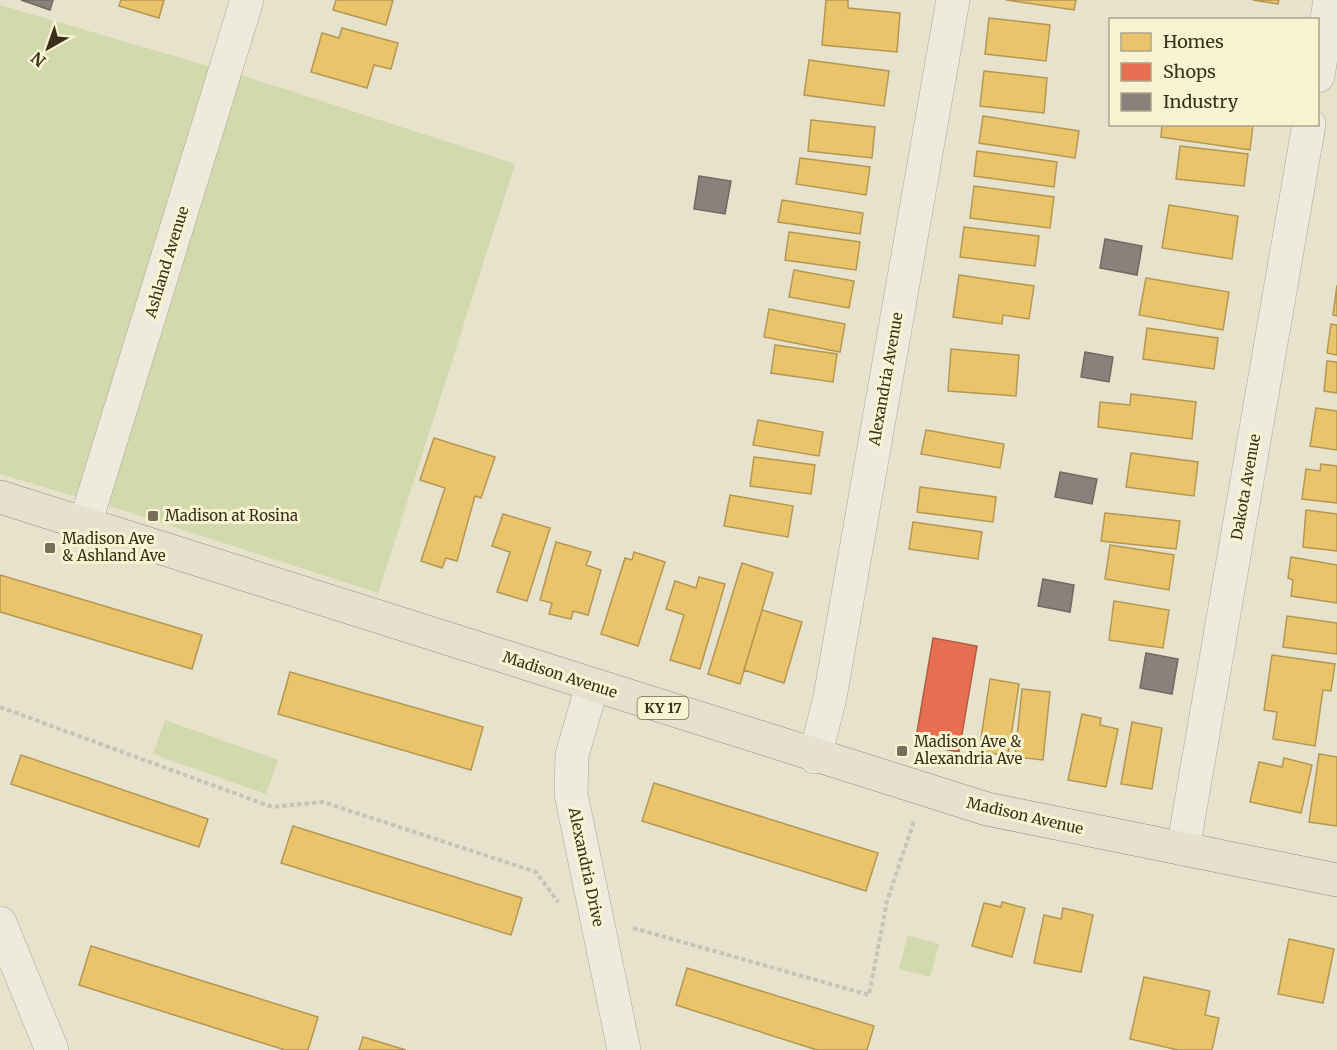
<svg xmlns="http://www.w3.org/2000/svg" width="1337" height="1050" font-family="Merriweather,serif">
<rect width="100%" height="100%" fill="#e7e2cb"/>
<!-- green -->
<path fill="#d2d9ac" d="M0,5L266,83L515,164L378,593L128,512L0,474Z
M165,720L278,760L266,794L153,754Z
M908,935L939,944L930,977L899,969Z"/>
<!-- homes -->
<path fill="#e9c46a" stroke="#b59753" stroke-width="1.5" d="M121,0H164L159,18L119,6Z
M336,0H393L386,25L333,10Z
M826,0H848V8L900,13L897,52L822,45Z
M1006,0H1076L1074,10Z
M1253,0H1279L1278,4Z
M989,18L1050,25L1046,61L985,54Z
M342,28L398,43L391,69L374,65L367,88L311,72L322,33L339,38Z
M809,60L889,71L884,106L804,95Z
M984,71L1047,78L1044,113L980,106Z
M983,116L1079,131L1075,158L979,143Z
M811,120L875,127L872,158L808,151Z
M1162,124L1253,125L1250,150L1161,137Z
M1180,146L1248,154L1244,186L1176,179Z
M977,151L1057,162L1054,187L974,176Z
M800,158L870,167L866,195L796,184Z
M974,186L1054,197L1050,228L970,218Z
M782,200L863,213L860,234L778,222Z
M1169,205L1238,216L1232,259L1162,248Z
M964,227L1039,236L1035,266L960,257Z
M789,232L860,242L856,270L785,260Z
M794,270L854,281L849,308L789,297Z
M959,275L1034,286L1029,319L1003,315L1002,324L953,317Z
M1146,278L1229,292L1223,330L1139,315Z
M1337,285V316L1333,315Z
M769,309L845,324L840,352L764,337Z
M1331,324L1337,325V355L1327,353Z
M1147,328L1218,338L1214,369L1143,359Z
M775,345L837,354L833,382L771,373Z
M951,349L1019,355L1016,396L948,391Z
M1327,361L1337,362V393L1324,391Z
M1131,394L1196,402L1192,439L1098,427L1100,402L1130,405Z
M1316,408L1337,411V450L1310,446Z
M758,420L823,432L819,456L753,445Z
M926,430L1004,444L1000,468L921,454Z
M434,438L495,457L481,498L475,496L457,561L446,558L442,568L421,561L445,488L420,480Z
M1131,453L1198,462L1194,496L1126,487Z
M754,457L815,465L811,494L750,486Z
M1321,464L1337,466V503L1302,499L1306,469L1320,471Z
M920,487L996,497L993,522L917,512Z
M730,495L793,506L788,537L724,526Z
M1306,510L1337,514V551L1303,547Z
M1105,513L1180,521L1176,549L1101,541Z
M503,514L550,528L527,601L497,592L510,552L492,546Z
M913,522L982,532L978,559L909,549Z
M556,542L591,552L586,565L601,570L588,615L573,611L571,619L549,614L552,603L540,600Z
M1110,545L1174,555L1169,590L1105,579Z
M634,552L665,562L638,646L601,634L625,558L632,560Z
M1291,557L1337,565V603L1291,596L1293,580L1288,578Z
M742,563L773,573L740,684L708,674Z
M0,575L202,635L192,669L0,612Z
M699,577L725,584L700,669L670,660L684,615L666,609L675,581L696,588Z
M1114,601L1169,610L1163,648L1109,640Z
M762,610L802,622L784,683L744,670Z
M1287,616L1337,623V654L1283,647Z
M1272,655L1335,664L1331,691L1323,690L1315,746L1273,739L1277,712L1264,710Z
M290,672L483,727L471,770L278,714Z
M990,679L1019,684L1008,756L979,751Z
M1022,689L1050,692L1043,760L1015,757Z
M1082,714L1101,718L1100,725L1118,729L1106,787L1068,780Z
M1132,722L1162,728L1152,789L1121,784Z
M1319,754L1337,757V826L1309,822Z
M21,755L208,819L199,847L11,784Z
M1284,758L1312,765L1301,813L1250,802L1259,762L1282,767Z
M654,783L878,853L866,891L642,821Z
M293,826L522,898L511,935L281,863Z
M1002,902L1025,908L1012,957L972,946L984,903L1001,907Z
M1063,908L1093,915L1081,972L1034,963L1044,915L1061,919Z
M1289,939L1334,949L1323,1003L1278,994Z
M91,946L318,1017L308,1050H285L79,985Z
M687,968L874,1026L867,1050H817L676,1005Z
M1144,977L1210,991L1205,1015L1219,1018L1212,1050H1178L1130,1039Z
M363,1037L406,1050H359Z"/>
<!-- shops -->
<path fill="#e76f51" stroke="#b35c41" stroke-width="1.5" d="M933,638L977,646L959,752L915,744Z"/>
<!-- industry -->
<path fill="#8a817c" stroke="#72685f" stroke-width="1.5" d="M21,0H53L50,10Z
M699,176L731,181L725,214L694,209Z
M1105,239L1142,246L1137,275L1100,268Z
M1085,352L1113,357L1109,382L1081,377Z
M1060,472L1097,479L1092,504L1055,497Z
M1043,579L1074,585L1070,612L1038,606Z
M1146,653L1178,659L1172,694L1140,688Z"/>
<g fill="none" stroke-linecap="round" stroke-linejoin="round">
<defs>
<path id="minor" d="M1318,76L1330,0
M85,524L247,0
M592,686L572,755L571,794L624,1050
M815,757L830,697L953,0
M1183,849L1309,124
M0,923L52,1050"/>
<path id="major" d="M0,497L987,809L1337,880"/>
</defs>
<!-- minor casing -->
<use href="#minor" stroke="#aca695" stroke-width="34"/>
<!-- major casing -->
<use href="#major" stroke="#918b7b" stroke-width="34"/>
<!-- path -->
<path stroke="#c7c3b5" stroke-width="4" stroke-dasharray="4.5 3" stroke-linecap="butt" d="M0,707L272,807L323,802L536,872L558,902
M633,928L869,995L887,901L914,821"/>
<!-- minor -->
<use href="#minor" stroke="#eeebde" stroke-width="33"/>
<!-- major -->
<use href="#major" stroke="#e5e1ce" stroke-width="33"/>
</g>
<!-- markers -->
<g fill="#776e59" stroke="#f8f3d1" stroke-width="2">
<rect x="147" y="510" width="12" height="12" rx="3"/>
<rect x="44" y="542" width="12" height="12" rx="3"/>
<rect x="896" y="745" width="12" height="12" rx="3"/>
</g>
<g text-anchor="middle" stroke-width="6" stroke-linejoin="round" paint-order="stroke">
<!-- shield labels -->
<rect fill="#f8f3d1" stroke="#746a52" stroke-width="1.5" x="637.5" y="697" width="51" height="22" rx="4.5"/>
<g font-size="14" font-weight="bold" fill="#3b2f1c">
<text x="663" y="713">KY 17</text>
</g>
<!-- street labels -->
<g font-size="15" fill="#3b2f1c" stroke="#f8f3d1">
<text transform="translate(167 262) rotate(-73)" y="5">Ashland Avenue</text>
<text transform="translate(886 379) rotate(-80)" y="5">Alexandria Avenue</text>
<text transform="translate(1246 487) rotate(-80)" y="5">Dakota Avenue</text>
<text transform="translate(560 675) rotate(18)" y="5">Madison Avenue</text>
<text transform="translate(1025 816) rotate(13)" y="5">Madison Avenue</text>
<text transform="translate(586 867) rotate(78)" y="5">Alexandria Drive</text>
</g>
<!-- poi labels -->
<g font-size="15" fill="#3b2f1c" stroke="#f8f3d1" text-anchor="start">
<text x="165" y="521">Madison at Rosina</text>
<text x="62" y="544">Madison Ave<tspan x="62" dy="17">&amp; Ashland Ave</tspan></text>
<text x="914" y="747">Madison Ave &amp;<tspan x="914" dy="17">Alexandria Ave</tspan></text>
</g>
</g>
<!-- legend -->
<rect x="1109" y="18" width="210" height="108" fill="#f8f3d1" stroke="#aca589" stroke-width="1.5"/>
<rect x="1121" y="33" width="30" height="18" fill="#e9c46a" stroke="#aca589" stroke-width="1.5"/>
<text x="1163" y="48" font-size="18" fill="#3b2f1c">Homes</text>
<rect x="1121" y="63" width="30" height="18" fill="#e76f51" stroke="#aca589" stroke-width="1.5"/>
<text x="1163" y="78" font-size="18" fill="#3b2f1c">Shops</text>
<rect x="1121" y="93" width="30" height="18" fill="#8a817c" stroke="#aca589" stroke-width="1.5"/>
<text x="1163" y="108" font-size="18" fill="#3b2f1c">Industry</text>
<!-- north arrow -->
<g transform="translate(48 48) rotate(220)" stroke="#f8f3d1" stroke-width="4.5" paint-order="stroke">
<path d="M0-4.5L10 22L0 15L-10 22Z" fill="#3b2f1c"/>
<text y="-9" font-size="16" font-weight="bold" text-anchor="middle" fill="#3b2f1c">N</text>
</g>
</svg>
